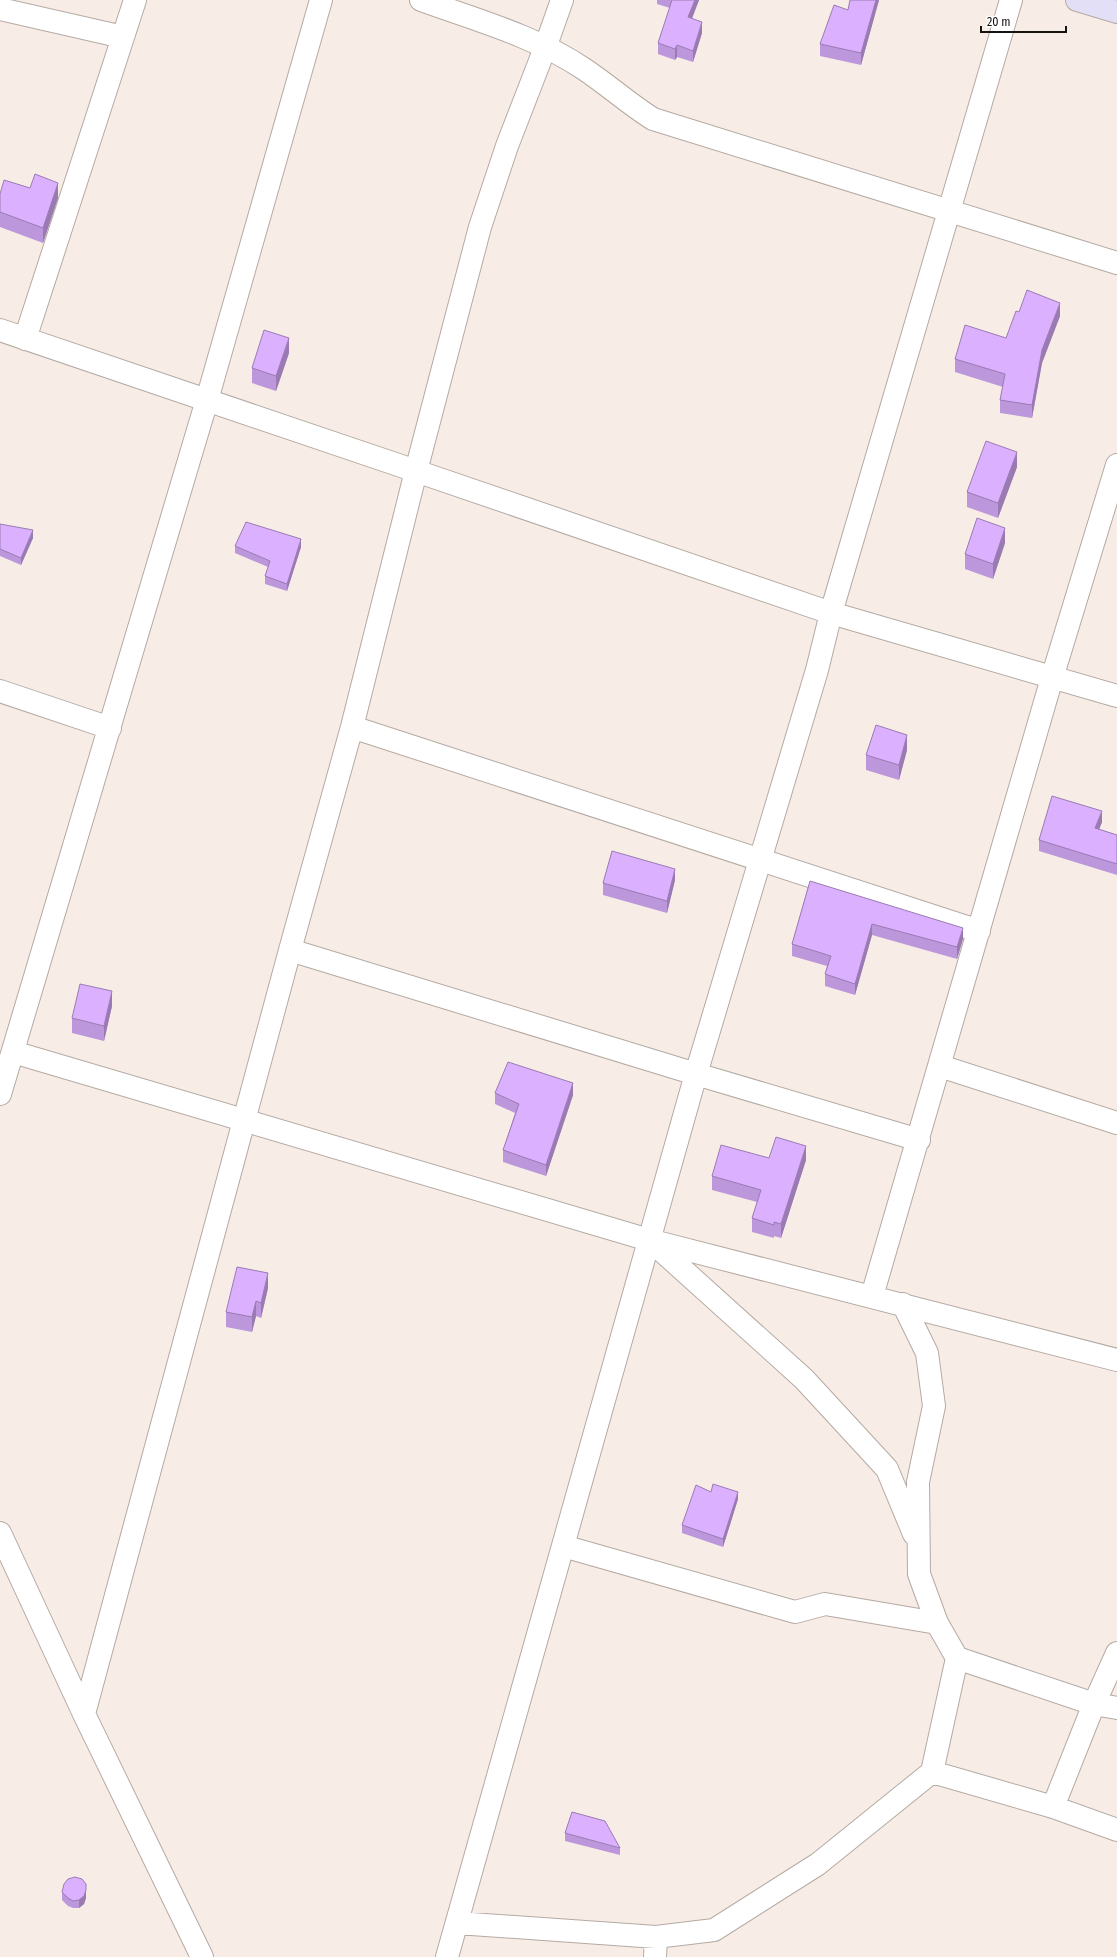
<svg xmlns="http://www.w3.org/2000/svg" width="1117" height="1957" font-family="'Fira Sans Condensed',sans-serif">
<rect width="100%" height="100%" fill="#f8ede6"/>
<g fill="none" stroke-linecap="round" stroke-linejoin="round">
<defs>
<path id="street" d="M421,0C476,20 535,36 584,69C608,85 629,104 653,119L1117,263
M0,9L123,37
M0,330L416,471L831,613L1117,696
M25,339L135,0
M0,691L110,728
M352,727L979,931
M290,950L696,1074L919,1140
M13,1052L649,1240L1117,1360
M940,1066L1117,1123
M0,1094L207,400L321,0
M652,1242L804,1379L887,1469L914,1534
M872,1296L1052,678L1117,465
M0,1533L84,1714L202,1957
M563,1546L795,1612L825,1604L937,1623
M957,1658L1094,1704L1117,1708
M84,1714L290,950L352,727L416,471L480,227L507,146L545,48L562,0
M932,1772L1053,1807L1117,1830
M1053,1807L1094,1704L1117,1653
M457,1923L656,1937L714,1930L818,1864L932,1772L957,1658L937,1623L919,1574L918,1482L934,1406L927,1353L903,1304
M447,1957L696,1074L817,670L831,613L1011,0
M655,1957L656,1937"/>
<path id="secondary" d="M1077,0L1117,12"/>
</defs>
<!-- street casing -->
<use href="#street" stroke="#b4aaa3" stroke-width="24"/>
<!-- secondary casing -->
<use href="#secondary" stroke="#b4aaa3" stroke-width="24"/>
<!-- street -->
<use href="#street" stroke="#fff" stroke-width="22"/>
<!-- secondary -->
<use href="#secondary" stroke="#e2dff7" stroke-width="22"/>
</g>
<!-- wall -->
<path fill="#bc97db" d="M657,0H699L692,18L702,33L693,62L677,57L675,60L658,54V43L670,8L657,4Z
M879,0L861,65L820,56V44L848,10Z
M0,194L58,198L43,243L0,227Z
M1019,312L1060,316L1042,363L1032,418L1000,413V400L1003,387L955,372V359L1006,338Z
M289,353L276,391L252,383V368Z
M1017,467L998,518L967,507V492Z
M0,524L33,538L21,565L0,556Z
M1005,543L993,579L965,569V554Z
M235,546L301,547L287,591L265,584V576L268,567L235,553Z
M907,750L899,780L866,770V755Z
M1102,822L1099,829L1117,835V875L1039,851V840Z
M675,880L667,913L603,895V883Z
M810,881L963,939L957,959L872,935L855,995L825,986V974L827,966L792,956V944Z
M112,1006L104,1041L72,1033V1018Z
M495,1093L573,1095L546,1176L503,1162V1150L515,1113L495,1104Z
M769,1158L806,1160L781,1238L774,1236V1238L752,1232V1218L757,1202L712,1190V1176Z
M268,1288L261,1318L256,1316L252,1332L226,1327V1312Z
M711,1492L738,1499L723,1547L682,1533V1525Z
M565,1833L620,1848V1855L565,1841Z
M62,1892L86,1898L84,1904L79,1908H73L68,1906L62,1900Z"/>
<!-- shaded-wall -->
<path fill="#997bb2" d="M695,0H699L688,29V17Z
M876,0H879L861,65V53Z
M702,22V33L693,62V51Z
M677,45V57L675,60V49Z
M58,183V198L43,243V228Z
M1060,303V316L1042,363L1032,418V405L1042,350Z
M289,338V353L276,391V376Z
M1017,452V467L998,518V503Z
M1005,528V543L993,579V564Z
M33,530V538L21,565V558Z
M301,539V547L287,591V584Z
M907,735V750L899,780V765Z
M1102,811V822L1095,840V828Z
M675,869V880L667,913V901Z
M872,924V935L855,995V984Z
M963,928V939L957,959V947Z
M112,991V1006L104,1041V1026Z
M573,1083V1095L546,1176V1165Z
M806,1146V1160L781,1238V1224Z
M268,1273V1288L261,1318V1303Z
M256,1301V1316L252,1332V1317Z
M738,1492V1499L723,1547V1539Z
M86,1890V1898L84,1904L79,1908V1900Z"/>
<!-- building -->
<path fill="#dbb0ff" stroke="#997bb2" d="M672,0H695L688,17L702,22L693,51L677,45L675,49L658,43Z
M850,0H876L861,53L820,44L834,5L848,10Z
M35,174L58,183L43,228L0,212V194L4,180L30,188Z
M1027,290L1060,303L1042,350L1032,405L1000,400L1005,374L955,359L965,325L1006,338L1016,311L1019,312Z
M264,330L289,338L276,376L252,368Z
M986,441L1017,452L998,503L967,492Z
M977,518L1005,528L993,564L965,554Z
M246,522L301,539L287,584L265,576L270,561L235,546Z
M0,524L33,530L21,558L0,549Z
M876,725L907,735L899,765L866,755Z
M1052,796L1102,811L1095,828L1117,835V864L1039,840Z
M612,851L675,869L667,901L603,883Z
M810,881L963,928L957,947L872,924L855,984L825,974L831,956L792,944Z
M80,984L112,991L104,1026L72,1018Z
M508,1062L573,1083L546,1165L503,1150L519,1104L495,1093Z
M776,1137L806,1146L781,1224L774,1222V1225L752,1218L761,1190L712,1176L721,1145L769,1158Z
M237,1267L268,1273L261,1303L256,1301L252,1317L226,1312Z
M713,1484L738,1492L723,1539L682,1525L696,1485L711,1492Z
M572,1812L605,1821L620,1848L565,1833Z
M75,1877L82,1879L86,1884V1890L84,1896L79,1900L73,1901L68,1898L62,1892L64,1884L68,1879Z"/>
<!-- scale -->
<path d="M981 26v6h85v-6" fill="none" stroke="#161210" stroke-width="2"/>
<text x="987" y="26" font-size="12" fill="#161210" stroke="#ffffff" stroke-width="3" paint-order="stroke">20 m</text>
</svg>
